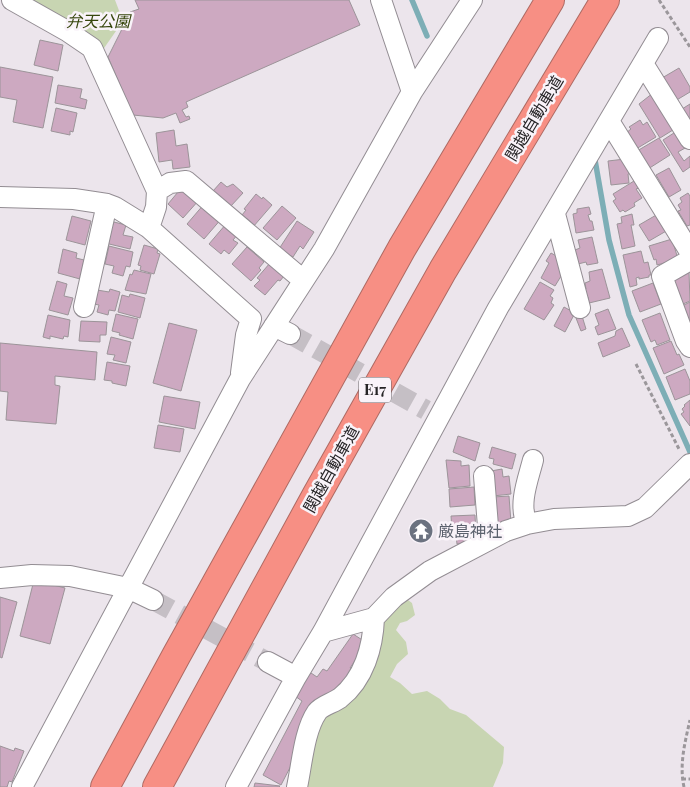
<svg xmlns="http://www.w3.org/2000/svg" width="690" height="787" font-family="'Playfair Display','Noto Sans JP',serif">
<rect width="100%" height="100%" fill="#ece5ec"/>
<!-- green -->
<path fill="#c8d5b2" d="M27,0H115L123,21L102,51Z
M404,597L412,603L415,615L407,621L400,623L396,630L406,642L408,654L397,664L390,677L400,683L412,694L427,691L440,699L450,709L466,715L504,747L503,763L493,787H303L316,725L346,698L378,620Z"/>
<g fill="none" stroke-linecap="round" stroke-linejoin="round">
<!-- stream -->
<path stroke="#7daeb6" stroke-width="5.5" d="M412,0L427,36
M595,160L609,240L629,315L690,452"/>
</g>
<!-- building -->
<path fill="#cda9c1" stroke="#9c9499" d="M135,0H349L360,25L186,102L188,107L182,110L186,117L189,116L190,119L180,123L176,113L163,118L133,115L108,57L126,21L133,18L130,12L139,9Z
M40,40L63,45L58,71L34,65Z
M0,67L53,77L43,128L13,122L17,100L0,97Z
M679,68L690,87V92L675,101L662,78Z
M58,85L82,89L80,98L87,100L85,109L55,103Z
M653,93L673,130L660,138L639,104Z
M690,104V122L682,109Z
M56,108L77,113L73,132L70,131V135L51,131Z
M640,120L643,125L647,122L656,137L636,149L626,133L631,129L629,127Z
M174,130L176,146L187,144L190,167L173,169L172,160L159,162L156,133Z
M677,131L687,147L678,152L684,161L690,156V167L683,172L663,140Z
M659,138L670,155L648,169L637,151Z
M625,159L630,173L628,174L629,183L611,185L608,161Z
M669,168L681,190L669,197L656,175Z
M634,181L639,188L636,189L642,198L634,203L635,206L625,212L623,210L620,212L613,201L616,199L613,194Z
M221,182L227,187L233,184L243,193L230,207L213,191Z
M183,186L199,200L183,218L168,204Z
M688,193L690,196V225L687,226L678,211L681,210L678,205L682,202L680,198Z
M256,194L262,199L263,197L272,205L253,227L249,224L251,222L242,215L246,210L244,209Z
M205,203L222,218L204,239L187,224Z
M282,206L296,218L277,240L263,228Z
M589,207L591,214L588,215L590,221H592L594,230L576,233L573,214L577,213V209Z
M632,214L634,225H631L635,246L622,249L617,224L622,223L621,217Z
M658,214L668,230L649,241L639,225Z
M72,216L91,221L85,245L66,240Z
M297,221L314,232L303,249L300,246L293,257L279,249Z
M114,222L126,225L123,235L133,237L130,249L105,243Z
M226,224L238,234L233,240L238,243L229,254L224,250L221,254L209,244Z
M592,237L598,263L587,265L586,262L578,264L575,250L580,248L578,240Z
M672,239L678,259L657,265L656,259L654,260L649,246Z
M144,245L158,249L157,253L160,254L154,274L140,270L141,266L138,265Z
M109,246L133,252L130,267L126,266L123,276L112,273L114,266L105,264Z
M247,247L264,262L259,268L261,270L251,281L232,264Z
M63,249L77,253L76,258L84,260L80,279L58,273Z
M641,251L644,263L648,262L651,275H649V277L639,279V277L636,278L637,285L630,287L623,255Z
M551,253L560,258L558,263L566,268L555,286L541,278L549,263L546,261Z
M270,263L284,276L280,281L278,280L265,295L254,286L260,280L257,278Z
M602,269L610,298L589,303L588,297L585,298L583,289H586L585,283L590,281L589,272Z
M134,270L151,274L146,294L125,290L130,274L132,275Z
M689,272L690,301L683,304L671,281Z
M57,281L67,284L64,296L73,298L68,315L49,310Z
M540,282L554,290L550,296L553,298L551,303L554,305L544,320L524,309Z
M653,283L661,304L640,312L632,291Z
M110,289L120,292L115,311L109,310L108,315L97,312L99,305L94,304L97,290L109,292Z
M130,294L145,298L140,318L118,312L122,295L129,297Z
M690,302V323L680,307Z
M564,307L575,313L565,332L554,326Z
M608,309L616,329L598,335L595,327L599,325L595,314Z
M660,313L670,340L657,345L655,340L651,342L642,320Z
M116,314L138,319L133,339L119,335L120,333L112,331Z
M48,315L70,320L68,337L64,336L63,339L50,336V339L43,337Z
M582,316L586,329L581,331L576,318Z
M81,321L107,322L106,335H100V342L79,341Z
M169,323L197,330L181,391L153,383Z
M622,328L630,346L603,357L598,343L615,336L616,331Z
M111,337L131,342L126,363L113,360L115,355L107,354Z
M671,341L677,355L679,354L684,365L664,374L653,348Z
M0,343L97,352L95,380L55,376V385L60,386L56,424L6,420L8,392L0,391Z
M107,362L130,366L126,386L112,383V381L104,380Z
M685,369L690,381V394L675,400L666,377Z
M164,396L200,402L195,429L159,422Z
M690,400V426L681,414L684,412L682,409L685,406L684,405Z
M158,425L184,429L180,452L154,448Z
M458,436L480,443L475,461L453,452Z
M492,447L516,454L512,469L493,464L494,459L489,458Z
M446,460L461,461V466L469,465L470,486L449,488Z
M502,469L503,477L509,476L511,494L493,496L491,471Z
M474,487L475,505L450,507L449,489Z
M509,496L511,523L495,524L493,497Z
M475,515L476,535L467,536V543L457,544L456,535H454L453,529L452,530L451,516Z
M422,524L426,532L417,535L416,525Z
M34,580L65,588L50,644L20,636Z
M0,597L17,602L2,658L0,657Z
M353,634L367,643L350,668L356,672L335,689L296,756L281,785L263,775L302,701L292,694L308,671L317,677L323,669L327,671Z
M0,746L14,751L15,748L24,751L12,782L9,781L7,787H0Z
M255,783L280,786L279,787H254Z"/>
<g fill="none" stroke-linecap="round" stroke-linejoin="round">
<!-- minor-tunnel -->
<path stroke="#c5bfc5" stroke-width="20" stroke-dasharray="20 10" stroke-linecap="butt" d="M290,334L426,410
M153,600L268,662"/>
<defs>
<path id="minor" d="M12,0L67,31L92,48L157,191L156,207L149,228
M381,0L412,92
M644,65L690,139
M609,121L690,252
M157,191L170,183L186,181L303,280
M0,197L74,199L107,204L115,207L149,228L251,319L246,335L241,373
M555,214L580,308
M690,260L662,276L686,341L690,347
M84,307L107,204
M274,326L290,334
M484,476L489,539
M527,524C518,504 528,480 533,460
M0,578L32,575L70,576L128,588L153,600
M323,632L374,618L394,597L430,571L506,531L527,524L554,519L628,516L645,508L690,464
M268,662L296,677
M22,787L240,379L324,249L412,92L472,0
M236,787L296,677L323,632L498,308L658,38
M297,787C302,764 304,731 317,712C321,706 333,703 340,698C364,679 373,647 374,618"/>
<path id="highway" d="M105,787L176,656L402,248L550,0
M157,787L316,496L443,270L605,0"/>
</defs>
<!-- minor casing -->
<use href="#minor" stroke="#938d93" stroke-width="22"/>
<!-- highway casing -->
<use href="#highway" stroke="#ae6a63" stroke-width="30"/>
<!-- path -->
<path stroke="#9b979b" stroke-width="3" stroke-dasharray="4 2.5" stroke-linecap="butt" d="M659,0L690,47
M636,364L679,449
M682,779H690
M684,787C679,765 685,742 690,720"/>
<!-- minor -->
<use href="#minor" stroke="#fff" stroke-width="20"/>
<!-- highway -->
<use href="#highway" stroke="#f78f84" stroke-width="28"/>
</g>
<!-- icons -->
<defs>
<symbol id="temple-disc" viewBox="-11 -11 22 22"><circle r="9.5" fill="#6b7280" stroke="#f9f3f9"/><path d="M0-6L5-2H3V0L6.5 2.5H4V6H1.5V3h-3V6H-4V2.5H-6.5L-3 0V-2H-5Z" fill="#fff"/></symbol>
</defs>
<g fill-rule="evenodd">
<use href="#temple-disc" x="407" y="517" width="28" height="28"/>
</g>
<g text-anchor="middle" stroke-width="5" stroke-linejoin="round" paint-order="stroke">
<!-- shield labels -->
<rect fill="#f9f3f9" stroke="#666366" stroke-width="1" x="359" y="377.5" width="32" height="25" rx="4"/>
<g font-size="15" font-weight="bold" fill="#272527">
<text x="375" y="395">E17</text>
</g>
<!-- park labels -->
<g font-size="16" font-style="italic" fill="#36460c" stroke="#f9f3f9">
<text x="98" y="27">弁天公園</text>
</g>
<!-- street labels -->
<g font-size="16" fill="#272527" stroke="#f9f3f9">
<text transform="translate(534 118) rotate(-59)" y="6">関越自動車道</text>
<text transform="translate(331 469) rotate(-61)" y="6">関越自動車道</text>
</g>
<!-- worship labels -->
<g font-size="16" fill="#5b616d" stroke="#f9f3f9" text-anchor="start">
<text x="438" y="537">厳島神社</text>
</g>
</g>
</svg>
